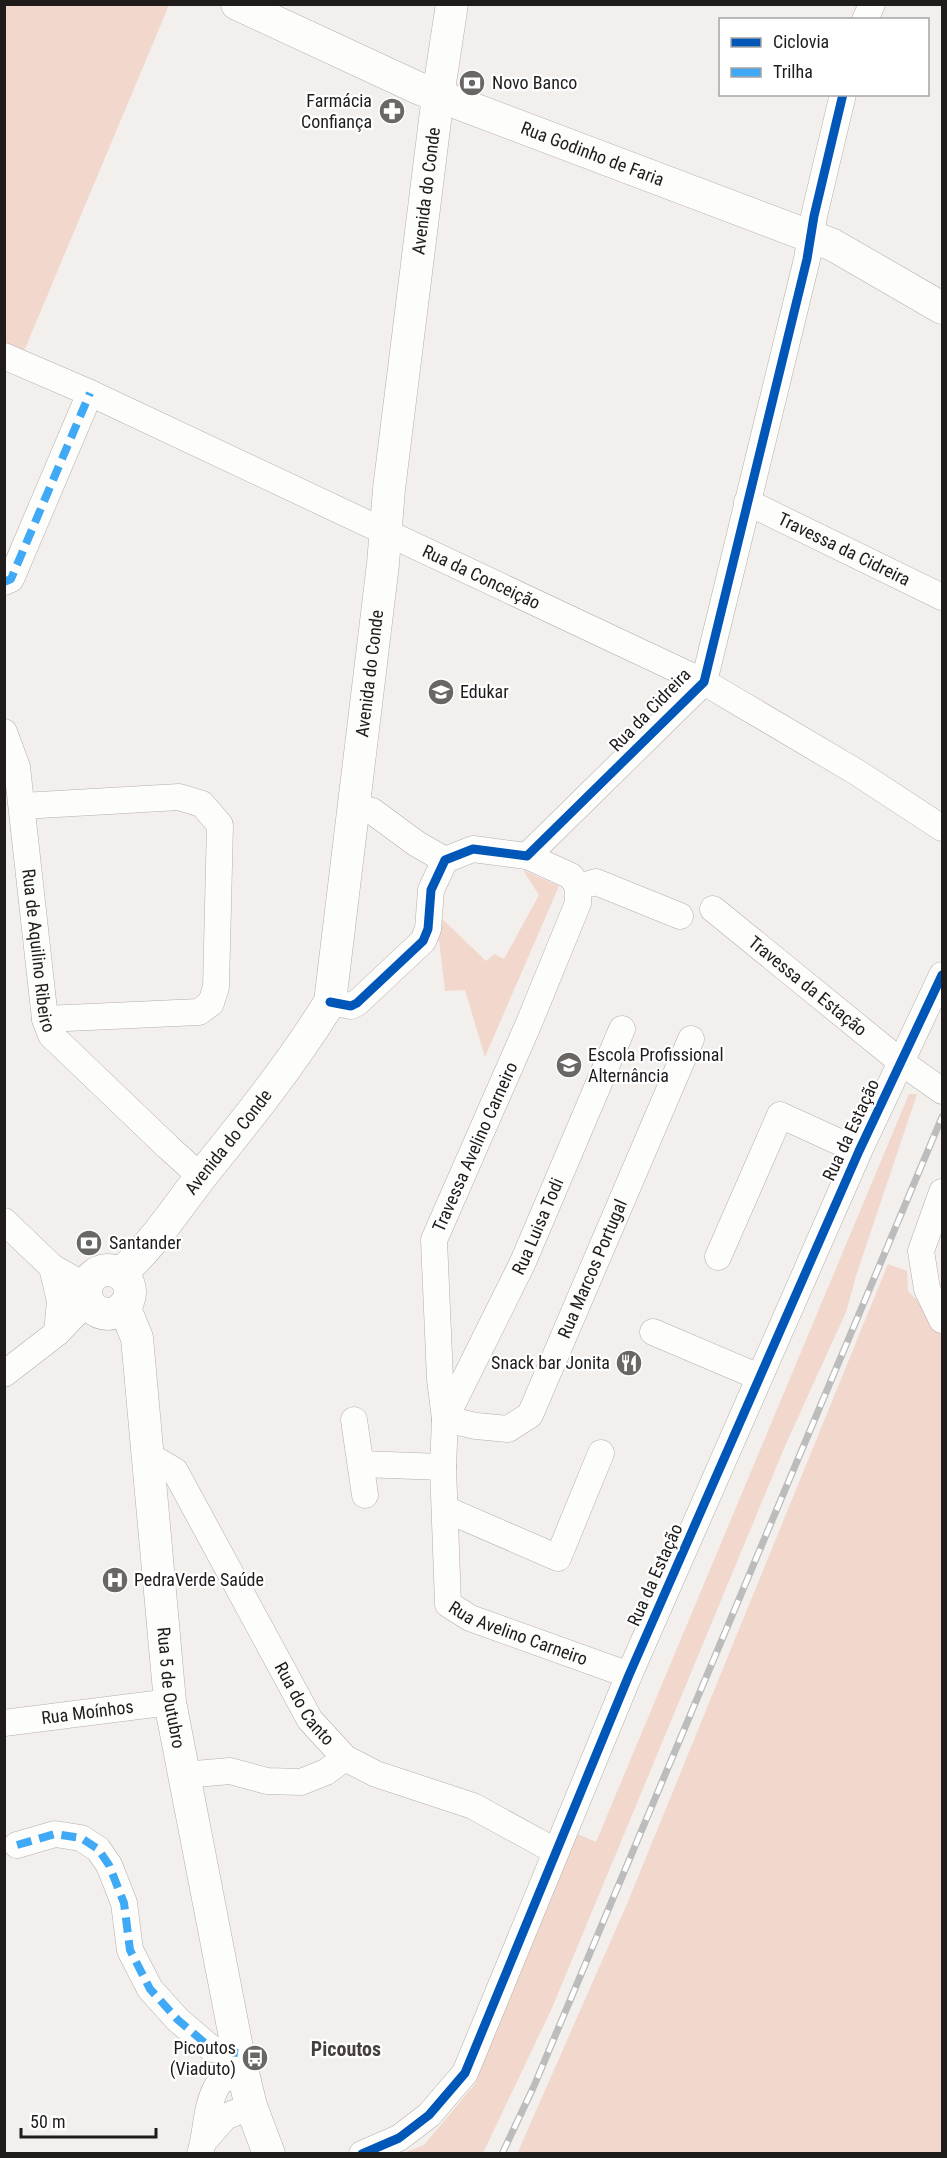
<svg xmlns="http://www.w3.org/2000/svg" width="947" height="2158" font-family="'Roboto Condensed',sans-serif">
<rect width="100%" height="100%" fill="#f3efed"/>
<!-- green -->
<path fill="#f1d7cc" d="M5,5H169L24,351L5,342Z
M523,870L559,886L485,1057L465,990L445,991L439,940L433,944L438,915L486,961L494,954L504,959L539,895Z
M909,1094H917L856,1276L846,1312L785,1446L552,2008L483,2153L401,2154L424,2145L475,2084L575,1833L596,1842Z
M888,1264L907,1271L908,1291L929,1312L942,1337V2153L517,2154L627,1904Z"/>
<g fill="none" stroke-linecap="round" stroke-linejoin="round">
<defs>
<g id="minor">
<path d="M865,20L872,4"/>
<path id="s1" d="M4,356L90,393L704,682L858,773L942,828"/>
<path id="s2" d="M747,502L942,597"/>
<path d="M4,582L11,579L90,393"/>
<path id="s3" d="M4,732L17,767L45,1019L51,1035L168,1147L201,1177"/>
<path d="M22,806L179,797L202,804L220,825L216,987L211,1003L199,1012L45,1019"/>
<path d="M354,806L372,811L417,844L445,860"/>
<path id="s4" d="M527,856L571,876L578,887V903L529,1023L434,1240L440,1379L445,1419L443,1467L448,1604L470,1618L629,1675"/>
<path d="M578,887L596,882L680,916"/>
<path id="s5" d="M713,909L901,1062L942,1091"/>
<path d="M330,1002L351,1006L357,1003L423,941L428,929L431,890L445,860L473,849L527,856L704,682L807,259L814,216L843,94"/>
<path d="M942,1192L921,1251L927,1289L942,1320"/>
<path d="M4,1221L52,1267L87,1287"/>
<path d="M718,1257L780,1115L859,1151"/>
<path d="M52,1267L60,1301L57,1333"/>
<path d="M653,1332L759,1377"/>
<path d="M4,1374L57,1333L88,1301"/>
<path id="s6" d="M445,1419L476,1426L508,1429L530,1415L691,1039"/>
<path id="s7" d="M445,1419L523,1262L622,1029"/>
<path d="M354,1420L365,1495"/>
<path id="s8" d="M146,1454L175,1471L310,1720L345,1758L376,1774L473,1806L555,1851"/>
<path d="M361,1464L443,1467"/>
<path d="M445,1509L558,1558L601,1453"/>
<path id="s9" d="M4,1723L170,1702"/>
<path d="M183,1775L230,1771L267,1781L301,1782L326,1772L345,1758"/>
<path d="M17,1845L55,1834L81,1838L98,1849L109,1865L124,1903L130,1950L150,1989L178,2020L212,2049L238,2053"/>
<path d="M205,2140L225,2117L251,2106"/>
<path d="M200,2154C207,2132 205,2109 216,2088C220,2080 234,2072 241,2066"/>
<path d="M362,2154L399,2138L429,2115L465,2073L629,1675L859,1151L942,975"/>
</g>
<g id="major">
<path id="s10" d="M237,4L418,88L833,245L942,308"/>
<circle cx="108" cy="1292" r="22"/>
<path id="s11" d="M120,1274C151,1247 174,1212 199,1179C245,1122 291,1065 330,1002L383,564L389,489L438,96L452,4"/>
<path id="s12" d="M124,1306L137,1338L170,1702L238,2053L251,2106L269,2154"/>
</g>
</defs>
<!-- minor casing -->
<use href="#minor" stroke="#b2afad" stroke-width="27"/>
<!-- major casing -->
<use href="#major" stroke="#b2afad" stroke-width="33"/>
<!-- minor -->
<use href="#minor" stroke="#fdfdfc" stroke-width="26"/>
<!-- major -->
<use href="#major" stroke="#fdfdfc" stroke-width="32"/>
<defs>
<path id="rail" d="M502,2154L534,2086L942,1117"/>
</defs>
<!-- rail casing -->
<use href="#rail" stroke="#bdbcbc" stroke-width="7"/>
<!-- rail -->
<use href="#rail" stroke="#fff" stroke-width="4.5" stroke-dasharray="14" stroke-linecap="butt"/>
<!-- quiet -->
<path stroke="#3fa9f5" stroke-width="8" stroke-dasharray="15 8" stroke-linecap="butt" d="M4,582L11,579L90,393
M17,1845L55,1834L81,1838L98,1849L109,1865L124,1903L130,1950L150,1989L178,2020L212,2049L238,2053"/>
<defs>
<path id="cycleway" d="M330,1002L351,1006L357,1003L423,941L428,929L431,890L445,860L473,849L527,856L704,682L807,259L814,216L843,94
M362,2154L399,2138L429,2115L465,2073L629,1675L859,1151L942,975"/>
</defs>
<!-- cycleway casing -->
<use href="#cycleway" stroke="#fff" stroke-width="13"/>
<!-- cycleway -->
<use href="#cycleway" stroke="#0057b8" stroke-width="9"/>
</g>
<!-- icons -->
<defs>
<symbol id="bank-disc" viewBox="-11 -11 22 22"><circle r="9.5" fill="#696664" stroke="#fff"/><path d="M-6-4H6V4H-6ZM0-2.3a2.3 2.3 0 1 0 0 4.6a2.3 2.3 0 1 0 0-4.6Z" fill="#fff"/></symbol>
<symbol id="pharmacy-disc" viewBox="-11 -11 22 22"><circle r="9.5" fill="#696664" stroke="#fff"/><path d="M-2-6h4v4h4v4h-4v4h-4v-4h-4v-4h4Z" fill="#fff"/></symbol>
<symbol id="school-disc" viewBox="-11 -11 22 22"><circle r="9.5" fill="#696664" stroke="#fff"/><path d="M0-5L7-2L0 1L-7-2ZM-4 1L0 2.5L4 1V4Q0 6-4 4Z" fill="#fff"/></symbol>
<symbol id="restaurant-disc" viewBox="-11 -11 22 22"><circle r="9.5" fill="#696664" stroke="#fff"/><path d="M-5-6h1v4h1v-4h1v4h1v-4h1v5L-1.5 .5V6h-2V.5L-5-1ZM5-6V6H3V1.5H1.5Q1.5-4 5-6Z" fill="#fff"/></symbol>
<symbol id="hospital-disc" viewBox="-11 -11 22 22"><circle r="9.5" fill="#696664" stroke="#fff"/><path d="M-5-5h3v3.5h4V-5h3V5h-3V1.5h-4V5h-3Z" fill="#fff"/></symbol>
<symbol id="bus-disc" viewBox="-11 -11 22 22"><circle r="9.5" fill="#696664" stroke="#fff"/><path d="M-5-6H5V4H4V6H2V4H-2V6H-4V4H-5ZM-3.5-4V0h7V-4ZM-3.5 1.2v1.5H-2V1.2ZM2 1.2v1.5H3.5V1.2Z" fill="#fff"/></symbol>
</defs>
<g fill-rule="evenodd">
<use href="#bank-disc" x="457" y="68" width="30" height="30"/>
<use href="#pharmacy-disc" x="377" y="96" width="30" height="30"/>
<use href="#school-disc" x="426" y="677" width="30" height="30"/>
<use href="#school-disc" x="554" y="1050" width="30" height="30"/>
<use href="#bank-disc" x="74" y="1228" width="30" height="30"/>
<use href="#restaurant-disc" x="614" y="1348" width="30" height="30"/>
<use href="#hospital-disc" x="100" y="1565" width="30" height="30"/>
<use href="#bus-disc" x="240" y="2043" width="30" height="30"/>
</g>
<g text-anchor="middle" stroke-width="4.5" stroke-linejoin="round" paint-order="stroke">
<!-- poi labels -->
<g font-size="18" fill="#1f1c1b" stroke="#fff" text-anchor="start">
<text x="492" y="89">Novo Banco</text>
<text x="372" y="107" text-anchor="end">Farmácia<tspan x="372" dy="21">Confiança</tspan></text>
<text x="460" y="698">Edukar</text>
<text x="588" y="1061">Escola Profissional<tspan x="588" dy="21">Alternância</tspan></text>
<text x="109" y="1249">Santander</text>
<text x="610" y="1369" text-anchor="end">Snack bar Jonita</text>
<text x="134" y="1586">PedraVerde Saúde</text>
<text x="236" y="2054" text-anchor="end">Picoutos<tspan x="236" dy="21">(Viaduto)</tspan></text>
</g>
<!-- street labels -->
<g font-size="18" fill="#1f1c1b" stroke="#fff">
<text dy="6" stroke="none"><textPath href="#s10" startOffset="386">Rua Godinho de Faria</textPath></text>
<text dy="6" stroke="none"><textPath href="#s11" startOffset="1161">Avenida do Conde</textPath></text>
<text dy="6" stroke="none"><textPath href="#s2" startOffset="108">Travessa da Cidreira</textPath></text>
<text dy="6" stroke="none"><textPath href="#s1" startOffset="526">Rua da Conceição</textPath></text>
<text dy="6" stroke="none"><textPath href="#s11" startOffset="675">Avenida do Conde</textPath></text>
<text transform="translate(650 710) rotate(-46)" y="6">Rua da Cidreira</text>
<text dy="6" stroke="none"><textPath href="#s3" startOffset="222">Rua de Aquilino Ribeiro</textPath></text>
<text dy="6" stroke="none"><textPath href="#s5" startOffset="122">Travessa da Estação</textPath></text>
<text transform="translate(851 1130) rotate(-65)" y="6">Rua da Estação</text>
<text dy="6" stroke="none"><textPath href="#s11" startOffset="171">Avenida do Conde</textPath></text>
<text transform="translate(475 1147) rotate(-66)" y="6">Travessa Avelino Carneiro</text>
<text dy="6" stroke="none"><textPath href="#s7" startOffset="214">Rua Luisa Todi</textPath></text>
<text dy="6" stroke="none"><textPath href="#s6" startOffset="249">Rua Marcos Portugal</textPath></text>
<text transform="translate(655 1575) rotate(-66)" y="6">Rua da Estação</text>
<text dy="6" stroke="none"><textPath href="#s4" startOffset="885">Rua Avelino Carneiro</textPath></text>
<text dy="6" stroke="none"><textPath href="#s12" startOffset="386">Rua 5 de Outubro</textPath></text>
<text dy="6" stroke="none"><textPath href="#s8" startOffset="300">Rua do Canto</textPath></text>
<text dy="6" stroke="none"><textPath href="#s9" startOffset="84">Rua Moínhos</textPath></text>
</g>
<!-- neighbourhood labels -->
<g font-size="20" font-weight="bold" fill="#463f3d" stroke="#fff">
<text x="346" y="2056">Picoutos</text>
</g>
</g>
<!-- border -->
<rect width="947" height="2158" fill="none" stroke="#1f1c1b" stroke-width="12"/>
<!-- legend -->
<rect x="719" y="18" width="210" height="78" fill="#ffffff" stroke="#a5a4a4" stroke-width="1.5"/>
<rect x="731" y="38" width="30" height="9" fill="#0057b8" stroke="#a5a4a4" stroke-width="1.5"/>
<text x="773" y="48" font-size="18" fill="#1f1c1b">Ciclovia</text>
<rect x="731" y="68" width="30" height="9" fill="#3fa9f5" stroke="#a5a4a4" stroke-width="1.5"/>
<text x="773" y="78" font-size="18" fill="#1f1c1b">Trilha</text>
<!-- scale -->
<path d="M21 2128v9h135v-9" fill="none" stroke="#1f1c1b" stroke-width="3"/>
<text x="30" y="2128" font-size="18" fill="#1f1c1b" stroke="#ffffff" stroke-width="4.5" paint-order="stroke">50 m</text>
</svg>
